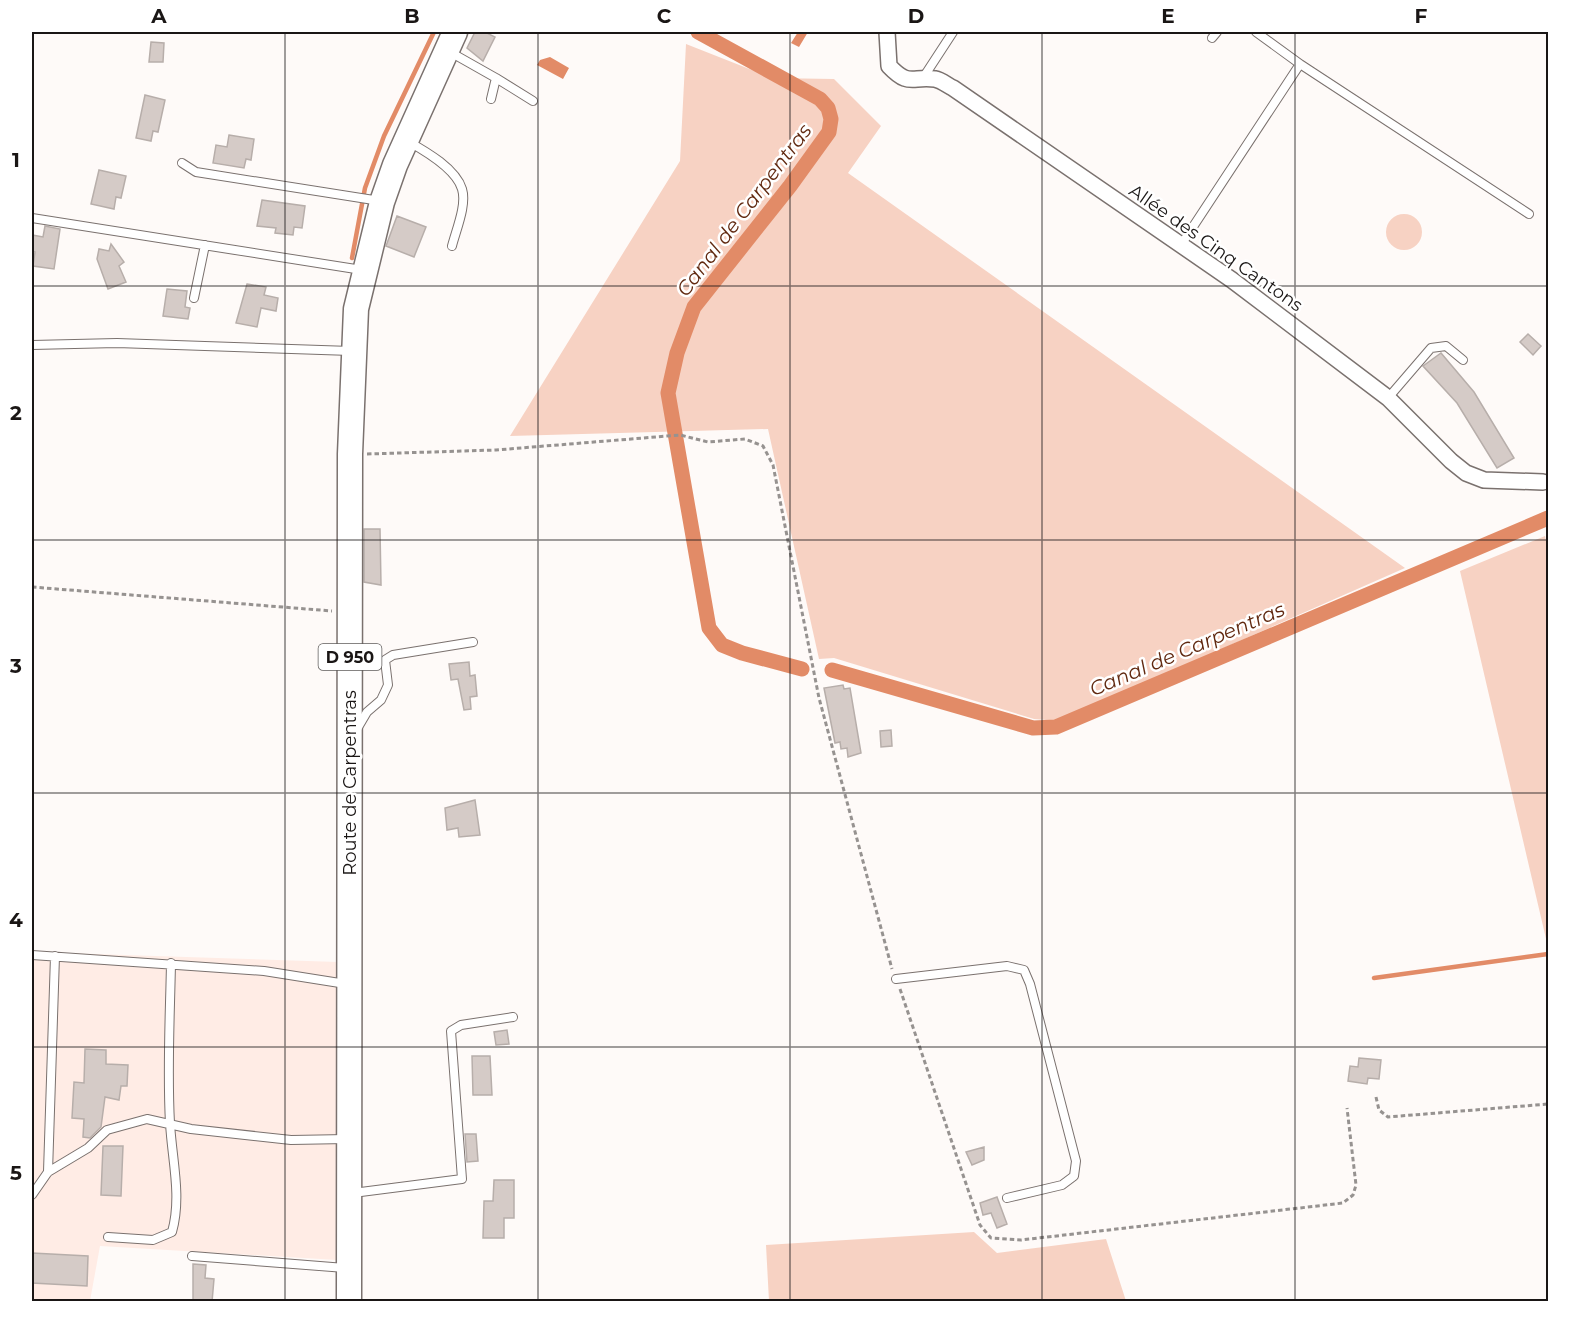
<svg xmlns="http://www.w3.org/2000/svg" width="1580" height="1333" font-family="Montserrat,sans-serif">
<rect width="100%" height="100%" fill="#fefaf8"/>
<!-- built -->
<path fill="#ffece5" d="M32,952L338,962L337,1260L100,1246L90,1301H32Z"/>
<!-- green -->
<path fill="#f7d2c3" d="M686,44L772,78L834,79L881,126L848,173L1405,568L1058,721L1034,719L834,658L819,659L768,429L510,436L680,161Z
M1386 232a18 18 0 1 1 36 0a18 18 0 1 1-36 0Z
M1545,536L1548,550L1547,943L1460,571Z
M974,1232L997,1253L1106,1239L1126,1301H769L766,1245Z"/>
<!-- water -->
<path fill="#e28b67" d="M798,32H808L799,47L791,43Z
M550,57L569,68L563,79L537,65L540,60Z"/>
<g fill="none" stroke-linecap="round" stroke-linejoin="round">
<!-- stream -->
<path stroke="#e28b67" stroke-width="4.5" d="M352,258L365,188L384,136L434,32
M1374,978L1548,954"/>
<!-- canal -->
<path stroke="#e28b67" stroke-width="15" d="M698,32L820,99L828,108L831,119L829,132L790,186L694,307L677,353L668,393L709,628L722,645L742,653L802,669
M832,670L1033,728L1056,727L1548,518"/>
</g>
<!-- building -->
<path fill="#d5cbc7" stroke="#b7aeaa" stroke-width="1.5" d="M475,32H485L495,37L483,61L467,48Z
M151,42L164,43L163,62H149Z
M145,95L165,100L158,132L153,131L151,141L136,138Z
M229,135L254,139L251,160L246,159L244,168L213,163L216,145L227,147Z
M99,170L126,176L121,198L116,197L114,209L91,204Z
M262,200L305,206L302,228L294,227L293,235L275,233L276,228L257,226Z
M397,216L426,227L414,257L386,246Z
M45,226L60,229L54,269L33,266L35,252L32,251V235L43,237Z
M111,244L124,262L119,266L126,282L108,289L97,259L99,249L109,251Z
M247,284L266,287L264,295L278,298L276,311L261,308L257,327L236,323Z
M167,289L187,291L185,307L190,308L188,319L163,316Z
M1528,334L1541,346L1533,355L1520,342Z
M1441,353L1474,392L1514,458L1497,468L1457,403L1423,366Z
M364,529H380L381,585L364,582Z
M469,662L470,676L475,675L477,696L470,697L471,709L464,710L458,679L451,680L449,664Z
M843,685L844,689L850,688L861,753L848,757L847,748L841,749L840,742L835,743L824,688Z
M891,730L892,746L881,747L880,731Z
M475,800L480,835L459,837L458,828L447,830L445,808Z
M507,1030L509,1044L496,1045L494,1032Z
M85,1049L106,1050V1064L128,1065L127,1086H121L119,1100L105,1097L101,1127L90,1138L83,1137L84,1119L72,1118L74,1082L84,1083Z
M472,1056H490L492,1095H473Z
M1359,1058L1381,1060L1379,1079L1368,1078L1367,1084L1348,1081L1350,1066L1358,1067Z
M465,1134H476L478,1161L467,1162Z
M103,1146H123L121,1196L101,1195Z
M984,1147V1160L972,1165L966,1152Z
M494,1180H514V1218H504V1238H483L484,1201H493Z
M997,1197L1007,1224L997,1228L991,1213L983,1215L980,1203Z
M32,1253L88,1256L87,1286L32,1283Z
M193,1264L206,1265L205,1278L214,1279L212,1302H193Z"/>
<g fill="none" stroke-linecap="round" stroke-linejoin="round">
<defs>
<path id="service" d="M1256,32L1300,64
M1212,38L1217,32
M450,52L496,78L491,99
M496,78L533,101
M923,78L953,32
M409,142C427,152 456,169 462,189C467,205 456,230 452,246
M182,163L196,172L380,201
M32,218L362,270
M1181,245L1300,64L1529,214
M194,298L205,245
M32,345L117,343L351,351
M1388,398L1431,348L1446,346L1463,360
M357,729L367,712L381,700L388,685L385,660L393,655L473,642
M32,955L264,971L346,984
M896,979L1007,966L1024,970L1030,984L1076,1161L1074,1176L1062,1185L1007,1198
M48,1172L55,956
M353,1193L462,1179L451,1031L461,1025L513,1017
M32,1195L48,1172L88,1148L107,1130L147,1119L191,1129L291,1140L347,1139
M108,1237L153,1240L172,1232C182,1196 172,1160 170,1123C167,1070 170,1016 171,963
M192,1256L345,1268"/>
<path id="minor" d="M887,32L889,66C909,87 911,76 935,79C941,80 947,85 953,88L1232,280L1388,398L1451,461L1466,473L1484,480L1543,482"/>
<path id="primary" d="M349,1302L350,454L356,309L382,202L395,165L455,32"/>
</defs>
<!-- service casing -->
<use href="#service" stroke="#7a716e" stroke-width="10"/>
<!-- minor casing -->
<use href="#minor" stroke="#7a716e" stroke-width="18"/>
<!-- primary casing -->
<use href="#primary" stroke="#7a716e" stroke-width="27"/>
<!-- path -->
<path stroke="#969290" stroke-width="3" stroke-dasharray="4.5 3" stroke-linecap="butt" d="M367,454L496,450L680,435L708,442L745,439L763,446L773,465L819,698L892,969
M32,587L332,611
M900,989L980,1225L991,1238L1021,1240L1343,1203L1353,1195L1356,1185L1347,1108
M1376,1097L1379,1110L1388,1117L1548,1104"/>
<!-- service -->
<use href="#service" stroke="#fff" stroke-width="8"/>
<!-- minor -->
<use href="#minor" stroke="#fff" stroke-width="15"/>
<!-- primary -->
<use href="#primary" stroke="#fff" stroke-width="24"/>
</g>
<!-- grid -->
<path fill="none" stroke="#1a1615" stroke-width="1.5" stroke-opacity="0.55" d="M285,32V1302M538,32V1302M790,32V1302M1042,32V1302M1295,32V1302M32,286H1548M32,540H1548M32,793H1548M32,1047H1548"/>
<g text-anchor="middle" stroke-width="5" stroke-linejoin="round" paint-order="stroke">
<!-- shield labels -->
<rect fill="#fff" stroke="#5f5c5b" stroke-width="1.5" x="318.5" y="644" width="63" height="26" rx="4.5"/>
<g font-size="16" font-weight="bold" fill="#1a1615">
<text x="350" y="663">D 950</text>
</g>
<!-- street labels -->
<g font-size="18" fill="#1a1615" stroke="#fff">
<text transform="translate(1216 248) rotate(35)" y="6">Allée des Cinq Cantons</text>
<text transform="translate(350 783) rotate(-90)" y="6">Route de Carpentras</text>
</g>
<!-- water labels -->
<g font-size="20" font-style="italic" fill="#612910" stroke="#fff">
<text transform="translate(744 210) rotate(-53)" y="7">Canal de Carpentras</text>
<text transform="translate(1187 649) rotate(-23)" y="7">Canal de Carpentras</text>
</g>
</g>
<!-- border -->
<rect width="1580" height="1333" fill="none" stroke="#ffffff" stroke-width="66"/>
<rect x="33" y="33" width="1514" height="1267" fill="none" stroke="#1a1615" stroke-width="2"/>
<g font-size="20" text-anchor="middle" font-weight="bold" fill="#1a1615">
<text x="159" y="23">A</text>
<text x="412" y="23">B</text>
<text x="664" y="23">C</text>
<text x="916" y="23">D</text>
<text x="1168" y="23">E</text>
<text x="1421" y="23">F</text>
<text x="16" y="167">1</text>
<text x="16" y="420">2</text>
<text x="16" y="673">3</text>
<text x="16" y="927">4</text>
<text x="16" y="1180">5</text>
</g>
</svg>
